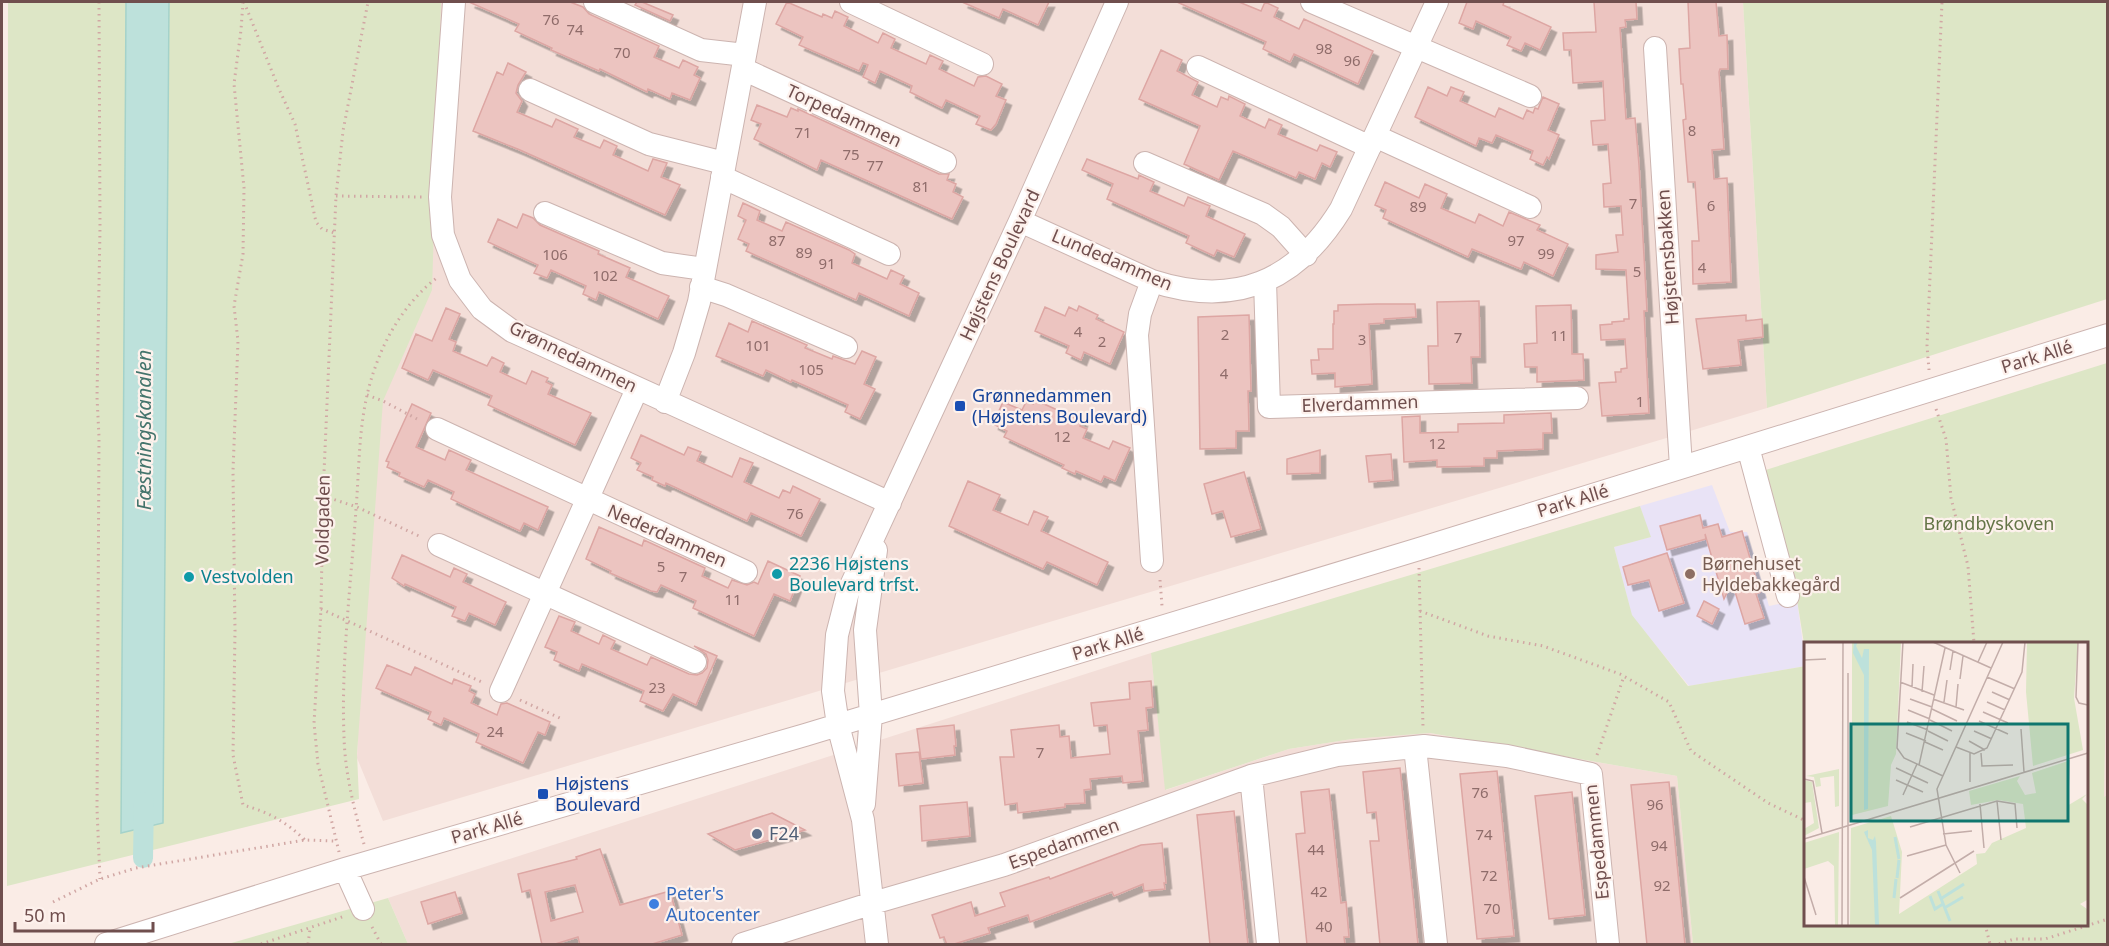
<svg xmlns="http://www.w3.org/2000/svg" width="2109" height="946" font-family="'Noto Sans',sans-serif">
<defs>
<filter id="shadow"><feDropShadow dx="5.5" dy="5.5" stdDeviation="0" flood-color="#0004"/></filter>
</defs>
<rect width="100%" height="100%" fill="#faece6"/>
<!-- residential -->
<path fill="#f3ded8" d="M435,2H1743L1767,408L383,821L357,758L370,429Z
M2107,597L2108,795L2104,798Z
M1151,653L1166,790L1289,749L1352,739L1429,733L1677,776L1693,944H408L388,898Z"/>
<!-- education -->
<path fill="#e9e3f6" d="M1712,485L1730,532H1747L1769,606L1797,600L1806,666L1689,686L1632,616L1614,547L1650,537L1640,506Z"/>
<!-- green -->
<path fill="#dde6c6" d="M8,2H441L432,290L383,401L357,754L359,799L7,886Z
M1743,2H2107V299L1767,408Z
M2107,363L2108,597L2104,797L2107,795V944H1693L1677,776L1430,733L1352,739L1289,749L1165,790L1151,653L1640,506L1651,537L1614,547L1632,615L1688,686L1806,666V924H2086V643H1806V656L1797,600L1756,473Z
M388,898L408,944H228Z"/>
<!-- water -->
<path fill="#bde1db" stroke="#a4d2ca" stroke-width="1.5" d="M126,2H169L163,823L121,833Z"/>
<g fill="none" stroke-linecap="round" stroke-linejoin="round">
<!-- canal -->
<path stroke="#bde1db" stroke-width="20" d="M143,858L144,802"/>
</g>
<!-- building -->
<path fill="#ecc4c0" stroke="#dda6a3" stroke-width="1.5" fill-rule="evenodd" filter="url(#shadow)" d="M469,2H570L583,7L589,14L659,46L654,57L679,68L683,60L698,67L694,75L700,78L690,100L672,93L670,99L648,89L647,92L600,69L599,71L551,50L552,48L515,31L519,24Z
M637,2H642L673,15L670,21L635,5Z
M787,2L822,17L823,14L832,18L835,11L848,17L844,26L878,43L883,33L895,39L891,48L926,64L930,55L943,61L939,69L974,86L978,77L986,76L1002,84L996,96L1006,100L996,124L991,130L976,124L980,116L946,100L942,108L910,92L912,86L880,71L875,83L863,77L868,65L863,63L859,71L799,45L803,37L776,24Z
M962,2H1049L1038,25L1003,9L999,18Z
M1177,2H1239L1261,11L1265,2L1278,8L1274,17L1299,29L1304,19L1373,51L1358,84L1294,54L1290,62L1263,49L1266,42Z
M1467,2H1504L1503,5L1551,27L1540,50L1525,43L1521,51L1507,45L1511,37L1476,21L1473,29L1459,23Z
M1594,2H1636L1637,19L1625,20L1626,27L1620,28L1626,119L1635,118L1639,165L1647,311H1644L1649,413L1602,416L1599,383L1616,382L1615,372H1621V369L1627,368L1625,339L1601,340L1600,325L1612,324V322L1624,321V319H1629L1626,270L1596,269V255L1618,252L1616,235H1623L1621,206L1604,207L1603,184L1611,183L1608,144L1593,145L1591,121L1605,120L1603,81L1573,83L1571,50H1564L1563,33L1596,32Z
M1688,2H1716L1719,36L1727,35L1728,69H1720L1719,72L1724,149L1712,150L1714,179L1727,178L1731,282L1693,284L1692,241H1699L1695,182H1688L1683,120L1686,119L1683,84H1681L1679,49L1690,48Z
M1161,50L1182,60L1177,71L1198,82L1192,95L1217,107L1221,97L1228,100L1229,96L1245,104L1240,116L1265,128L1269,119L1282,125L1278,134L1317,151L1320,145L1337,152L1330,167L1322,163L1315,179L1299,172L1296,178L1233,151L1219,180L1184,164L1200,126L1139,99Z
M508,63L526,72L518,85L516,93L522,101L517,112L552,127L556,119L578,129L574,137L600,148L604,140L617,146L613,155L648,171L653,159L667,163L661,177L680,185L665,215L520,150L473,131L497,72L503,75Z
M1428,87L1447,96L1451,87L1464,92L1460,101L1495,117L1499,108L1523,119L1527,110L1533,113L1535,108L1538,109L1543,97L1559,104L1548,130L1559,135L1549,159L1547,157L1543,165L1530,159L1533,151L1496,135L1492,143L1479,138L1476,146L1415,117Z
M757,105L787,117L791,108L798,111V109L939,174H949L947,180L956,184L953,192L963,197L952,219L821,160L817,170L754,139L761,124L751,120Z
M1087,159L1138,179L1139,175L1154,182L1150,191L1184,206L1188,197L1210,206L1206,216L1245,234L1234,257L1217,250L1214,256L1186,243L1189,236L1107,199L1113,184L1082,170Z
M1385,182L1419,198L1425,184L1447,194L1441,208L1475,223L1479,214L1503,226L1509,212L1540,225L1537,230L1568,244L1553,276L1524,262L1521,269L1472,249L1468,257L1383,218L1386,210L1375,205Z
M743,203L760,211L757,220L782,231L786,222L849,250L855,254L852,263L887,279L891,270L904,276L900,284L919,293L909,316L859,293L856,300L746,251L749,244L738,239L746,220L738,216Z
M523,214L533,218L540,225L599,251L598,254L630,268L626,277L669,296L658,319L599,292L596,300L583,294L586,286L551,270L547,278L534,273L538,265L488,242L498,219L517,228Z
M1479,301L1480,357H1471L1472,383L1429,384L1428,346H1438L1437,302Z
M1377,304H1415L1416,317L1384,319V323L1369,324L1372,384L1335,387V373L1312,374L1311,360H1319L1318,349H1333V324H1334V311H1338V305Z
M1571,305L1572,354H1583L1584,380L1537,382V367H1525L1524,344L1537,343L1536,306Z
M1079,306L1098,315L1096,319L1124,332L1110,364L1084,352L1081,360L1066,353L1069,346L1035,331L1045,307L1065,316L1069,307L1077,311Z
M446,308L460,314L449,339L456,342L453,351L487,366L492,357L504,363L500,372L526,384L532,371L548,378L546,382L552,385L548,394L591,413L575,445L488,405L492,396L433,370L428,380L402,368L416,334L432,341Z
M1249,315L1251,391H1248L1249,431H1236V448L1200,449L1198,317Z
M1746,315V321L1762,319L1763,337L1738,340L1741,365L1703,369L1696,319Z
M752,321L807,345L805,348L832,359L833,356L855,364L862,351L876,357L864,384L875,389L860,419L845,412L848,405L792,380L791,382L766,370L763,376L716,356L729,323L748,332Z
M1035,400L1082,421L1080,426L1087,429L1083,438L1109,449L1113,441L1130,448L1115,481L1104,476L1101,482L1076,471L1075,474L1062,468L1064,465L1004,437L1007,431L993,424L1003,402L1022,410L1026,402L1033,404Z
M412,404L431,413L416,447L445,460L449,450L471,460L466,470L548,507L538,530L524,523L520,531L451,499L454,492L428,480L424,487L399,476L400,473L387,467L389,462L386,461Z
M1551,413L1552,433H1543V449L1497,451V458H1484V466L1437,467V460L1404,462L1402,417L1420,416V433L1458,432V424L1504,423V415Z
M641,435L684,455L688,447L701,452L697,461L732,477L740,458L753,463L744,482L779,498L783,490L790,493L793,486L820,499L801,536L751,513L747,521L666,483L665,486L652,480L653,477L637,470L641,463L631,458Z
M1320,450V473L1287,474V459Z
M1391,454L1393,480L1369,482L1366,456Z
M1244,472L1261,529L1231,537L1223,511L1212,514L1204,484Z
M968,481L1000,495L993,510L1028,525L1034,511L1048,517L1041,531L1108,562L1097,585L1047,562L1043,569L949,526Z
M1700,515L1703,528L1718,524L1722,537L1742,531L1760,592L1756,594L1764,618L1745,624L1732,582L1724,599L1705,534L1706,539L1667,550L1660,526Z
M599,527L642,546L644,540L705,568L702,576L728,588L732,580L747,585L754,582L758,584L768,561L800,576L790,601L774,594L754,636L693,608L696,601L661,585L657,592L651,591L610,573L611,571L586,559Z
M1667,553L1684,603L1659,611L1649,580L1628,585L1623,567Z
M402,555L450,577L454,568L467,574L463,582L506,602L495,625L469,613L465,621L452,616L456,607L405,584L404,586L392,578Z
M1704,601L1719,609L1712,624L1697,616Z
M559,616L575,622L571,631L599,644L603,635L615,641L611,649L647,665L651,657L689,674L697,675L702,673L707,668L708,660L706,654L694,646L717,656L696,705L673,694L663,711L640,701L644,691L582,664L579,671L554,660L557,652L545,647Z
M387,665L411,675L415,667L452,684L454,679L471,686L469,691L475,694L471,703L497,715L501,704L507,703L550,722L545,735L538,732L523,763L476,742L479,734L444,718L441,725L428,719L431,712L376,688Z
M1151,681L1153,707L1146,708L1148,730L1138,731L1143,781L1123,783L1122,776L1090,779L1091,789L1084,790L1085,803L1065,804V807L1018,813L1017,803L1005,805L1000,757H1014L1011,730L1059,725L1060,737L1069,736L1071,758L1110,754L1107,725L1094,726L1091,703L1130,699L1129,683Z
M954,725L956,746H954L955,755L921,759L917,729Z
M919,752L923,783L899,786L896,754Z
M1400,768L1418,945H1380L1370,841H1379L1376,812L1367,813L1363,772Z
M1497,771L1514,936L1477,939L1460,774Z
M1669,782L1685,945H1647L1631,785Z
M1329,789L1341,903L1346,902L1349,937H1344L1345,945H1307L1296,834L1305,833L1301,792Z
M1572,792L1585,915L1549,919L1535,796Z
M967,802L970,836L922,841L920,806Z
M1234,811L1248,945H1210L1197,815Z
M772,813L805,830L735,850L708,834Z
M1162,843L1166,883H1164L1165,889L1144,891L1143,884L1114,896L1112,892L1030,922L1028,915L988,928L990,933L951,945H947L944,937L940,938L932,915L971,902L975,916L1005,906L1000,893L1049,877L1050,879L1141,845Z
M600,849L620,905L670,891L682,935L649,945H580L578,937L552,945H542L530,890L522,892L518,874L577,859L576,857ZM575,885L583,912L551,921L545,892Z
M455,892L462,913L428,924L421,902Z"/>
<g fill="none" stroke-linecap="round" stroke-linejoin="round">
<defs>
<path id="minor" d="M454,2L440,197L443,235L460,280L482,309L512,331L890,503
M595,2L701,50L745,55
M851,2L982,64
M1312,2L1530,96
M1655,48L1681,467
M1198,67L1370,147
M743,69L945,162
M530,90L649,144L724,163
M1375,136L1530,207
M1145,163L1263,214L1281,227L1306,255
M722,177L889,254
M545,213L662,263L704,269
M1020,221L1152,281C1235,308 1296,282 1341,209L1437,2
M1152,281L1140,314L1137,335L1152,561
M1265,281L1269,407L1577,398
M701,287L726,295L846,347
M665,402L684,353L699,302L755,2
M437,429L746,572
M1748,447L1788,596
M439,545L695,662
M501,691L637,389
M1415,747L1436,944
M1251,776L1268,944
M864,804L871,715L865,630L876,550
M345,869L363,909
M106,944L345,869L805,735L1419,549L2108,335
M743,944L873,903L1004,865L1251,776L1337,755L1424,746L1507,756L1591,774L1608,944
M877,944L863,820L838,725L833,691L837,635L848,592L1020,221L1117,2"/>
</defs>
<!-- minor casing -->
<use href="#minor" stroke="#ccb4b0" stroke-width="24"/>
<!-- path -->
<path stroke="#d1a7a4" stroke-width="3" stroke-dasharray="1.5 4.5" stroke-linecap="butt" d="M99,2L100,228L97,397L99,437L97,809L100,879
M243,2L241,30L234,84L244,188L243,254L234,306L238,341L233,471L235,631L233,755L243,805C269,812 286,822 305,840
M244,2L279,89L295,124L316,222L322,229L335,233
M336,196L422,197
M1929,370L1927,346L1942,2
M367,395L383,401L419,420
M1936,409L1946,439L1951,498L1968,566L1974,643
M323,496L357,507L421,537
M1419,568L1423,727
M1160,580L1162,606
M321,609L484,683
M1420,611L1488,636L1543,646L1620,674L1669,702L1691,751L1768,803L1806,821
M520,700L562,719
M1597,755L1624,676
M364,844C354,809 345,773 344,737C341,661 351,584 356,509C360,459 358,413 376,365C388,331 410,298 438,277
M339,852L318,764L314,723L321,609L323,496L336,196L343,131L368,2
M53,902L100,879L136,868L305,840L335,841
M1985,924L1990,944
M372,927L381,944
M261,944L345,916
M308,944L310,929
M1999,944L2014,939H2045L2108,919"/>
<!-- minor -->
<use href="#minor" stroke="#fff" stroke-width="22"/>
</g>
<!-- markers -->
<g fill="#1a4fb4" stroke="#fdf1ec" stroke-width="2">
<rect x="954" y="400" width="12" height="12" rx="3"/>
<rect x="537" y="788" width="12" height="12" rx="3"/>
</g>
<g fill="#0f9aa8" stroke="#fdf1ec" stroke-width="2">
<circle cx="777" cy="574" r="6"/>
<circle cx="189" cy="577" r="6"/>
</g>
<circle fill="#8d6e63" stroke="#fdf1ec" stroke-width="2" cx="1690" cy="574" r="6"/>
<circle fill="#5c6f8a" stroke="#fdf1ec" stroke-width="2" cx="757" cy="834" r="6"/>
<circle fill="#3f7fe0" stroke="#fdf1ec" stroke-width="2" cx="654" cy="904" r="6"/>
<g text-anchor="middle" stroke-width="4.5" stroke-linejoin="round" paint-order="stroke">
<!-- number labels -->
<g font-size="15" fill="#8f6c6a">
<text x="551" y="25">76</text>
<text x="575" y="35">74</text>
<text x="1324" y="54">98</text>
<text x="622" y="58">70</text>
<text x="1352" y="66">96</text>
<text x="1692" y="136">8</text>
<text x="803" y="138">71</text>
<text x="851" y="160">75</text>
<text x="875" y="171">77</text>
<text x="921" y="192">81</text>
<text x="1633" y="209">7</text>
<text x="1711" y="211">6</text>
<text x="1418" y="212">89</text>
<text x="777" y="246">87</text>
<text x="1516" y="246">97</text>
<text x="804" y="258">89</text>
<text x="1546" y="259">99</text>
<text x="555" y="260">106</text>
<text x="827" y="269">91</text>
<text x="1702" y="273">4</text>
<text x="1637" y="277">5</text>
<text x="605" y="281">102</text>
<text x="1078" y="337">4</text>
<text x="1225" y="340">2</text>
<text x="1559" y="341">11</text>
<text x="1458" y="343">7</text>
<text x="1362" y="345">3</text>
<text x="1102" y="347">2</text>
<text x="758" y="351">101</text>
<text x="811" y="375">105</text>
<text x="1224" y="379">4</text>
<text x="1640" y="407">1</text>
<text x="1062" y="442">12</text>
<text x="1437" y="449">12</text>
<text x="795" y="519">76</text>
<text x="661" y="572">5</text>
<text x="683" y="582">7</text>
<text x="733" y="605">11</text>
<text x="657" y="693">23</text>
<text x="495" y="737">24</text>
<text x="1040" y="758">7</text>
<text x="1480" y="798">76</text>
<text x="1655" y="810">96</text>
<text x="1484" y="840">74</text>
<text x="1659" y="851">94</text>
<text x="1316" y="855">44</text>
<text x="1489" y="881">72</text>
<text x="1662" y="891">92</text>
<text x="1319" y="897">42</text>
<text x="1492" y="914">70</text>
<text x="1324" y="932">40</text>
</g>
<!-- street labels -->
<g font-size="18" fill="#704f4e" stroke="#fdf1ec">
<text transform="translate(844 116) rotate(25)" y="6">Torpedammen</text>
<text transform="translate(1668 257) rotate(-94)" y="6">Højstensbakken</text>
<text transform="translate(1112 260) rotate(23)" y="6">Lundedammen</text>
<text transform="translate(1000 265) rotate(-65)" y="6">Højstens Boulevard</text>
<text transform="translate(573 357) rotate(26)" y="6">Grønnedammen</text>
<text transform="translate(2037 357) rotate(-17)" y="6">Park Allé</text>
<text transform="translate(1360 404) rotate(-2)" y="6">Elverdammen</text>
<text transform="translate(1573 501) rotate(-17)" y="6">Park Allé</text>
<text transform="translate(323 520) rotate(-89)" y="6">Voldgaden</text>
<text transform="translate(667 536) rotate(24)" y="6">Nederdammen</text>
<text transform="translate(1108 644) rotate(-17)" y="6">Park Allé</text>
<text transform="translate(487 828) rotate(-16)" y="6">Park Allé</text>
<text transform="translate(1597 842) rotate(-96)" y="6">Espedammen</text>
<text transform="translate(1064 844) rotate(-20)" y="6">Espedammen</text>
</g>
<!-- transit labels -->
<g font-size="18" fill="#164399" stroke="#fdf1ec" text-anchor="start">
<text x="972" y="402">Grønnedammen<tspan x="972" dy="21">(Højstens Boulevard)</tspan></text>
<text x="555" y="790">Højstens<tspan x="555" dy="21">Boulevard</tspan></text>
</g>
<!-- park labels -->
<g font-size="18" fill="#647547" stroke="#fdf1ec">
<text x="1989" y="530">Brøndbyskoven</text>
</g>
<!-- culture labels -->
<g font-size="18" fill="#0d838f" stroke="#fdf1ec" text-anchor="start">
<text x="789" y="570">2236 Højstens<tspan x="789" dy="21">Boulevard trfst.</tspan></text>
<text x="201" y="583">Vestvolden</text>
</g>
<!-- education labels -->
<g font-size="18" fill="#785e54" stroke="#fdf1ec" text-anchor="start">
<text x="1702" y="570">Børnehuset<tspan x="1702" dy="21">Hyldebakkegård</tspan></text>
</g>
<!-- service labels -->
<g font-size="18" fill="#4e5e75" stroke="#fdf1ec" text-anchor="start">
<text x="769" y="840">F24</text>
</g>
<!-- shop labels -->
<g font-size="18" fill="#366cbe" stroke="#fdf1ec" text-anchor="start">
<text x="666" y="900">Peter's<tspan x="666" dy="21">Autocenter</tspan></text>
</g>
<!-- water labels -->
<g font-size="20" font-style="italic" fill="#43746c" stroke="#fdf1ec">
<text transform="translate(144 430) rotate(-90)" y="7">Fæstningskanalen</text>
</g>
</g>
<!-- overview -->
<g transform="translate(1804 642)">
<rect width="284" height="284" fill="#faece6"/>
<path d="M48,0H97L92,112L87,123L84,164L48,173ZM223,0H274L270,56L279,108L229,124L222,50ZM264,119L263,164L283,152L278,157L283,162V258L276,262L283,267V283L46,284L47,186L87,174L98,210L95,272L173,222L172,212L181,211L188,201L222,186L219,162L194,158L167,163L165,149L216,134L213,139L221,153L232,151L228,131ZM35,127V164L31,165L30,134L16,136L17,144L12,145L10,135L2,134ZM0,138L8,140L15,186L0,194V187L10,181L7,160L0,161ZM35,190L34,283H31L30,224L24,219L0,227V201Z" fill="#dde6c6"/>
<path d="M50,0H54L52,4L58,16L60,7H65L64,167L60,168V33L49,11ZM64,188V196L69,198L71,194L72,200L75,283H71L68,208L60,190Z" fill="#bde1db"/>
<path fill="none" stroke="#bde1db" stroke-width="3" d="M91,195L95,217M93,236L95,218M134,249L146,279M126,254L131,267L139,262M90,256L92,237M138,256L160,242M142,265L159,255"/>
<path fill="none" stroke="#c3ada9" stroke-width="1.5" d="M99,0L93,106L100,116L139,134M129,0L187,26M274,0L272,55L275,61L284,63M0,18L22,17M174,20L183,0M146,28L149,9M183,35L211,47M156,37L159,14M96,40L130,53M108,45L109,22M118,50L120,24M188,50L206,58M106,57L128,65M129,57L160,68M140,60L143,38M183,60L201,68M152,65L154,42M128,67L153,79M104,68L126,77M179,70L204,81M126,78L148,89M175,79L204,92M103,80L124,88M217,87L220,130M124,89L144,99M170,89L188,97M102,91L122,99M165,99L181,108M121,100L139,108M152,105L170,112L183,106L218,30L221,0M166,111V140M177,111L178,124L209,123M115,123L141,6M92,126L124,141M0,137L9,139L18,191M92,138L119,150M99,153L113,122M264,154L265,116M193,159L197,198M176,162L180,206M106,185L193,159L211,162L213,186M139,192L168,189M0,197L284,111M103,214L142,203M156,231L142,203L133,147L199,0M0,235L12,273M96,256L170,209M38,284L39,0M44,284V31"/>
<path fill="#0f766e" fill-opacity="0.15" stroke="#0f766e" stroke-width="3" d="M47,82H264V179H47Z"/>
<rect width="284" height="284" fill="none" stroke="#704f4e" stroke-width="3"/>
</g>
<!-- border -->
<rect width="2109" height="946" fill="none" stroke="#704f4e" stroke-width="6"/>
<!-- scale -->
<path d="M15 922v9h138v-9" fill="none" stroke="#704f4e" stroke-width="3"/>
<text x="24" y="922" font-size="18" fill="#704f4e" stroke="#fdf1ec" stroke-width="4.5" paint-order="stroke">50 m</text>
</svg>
